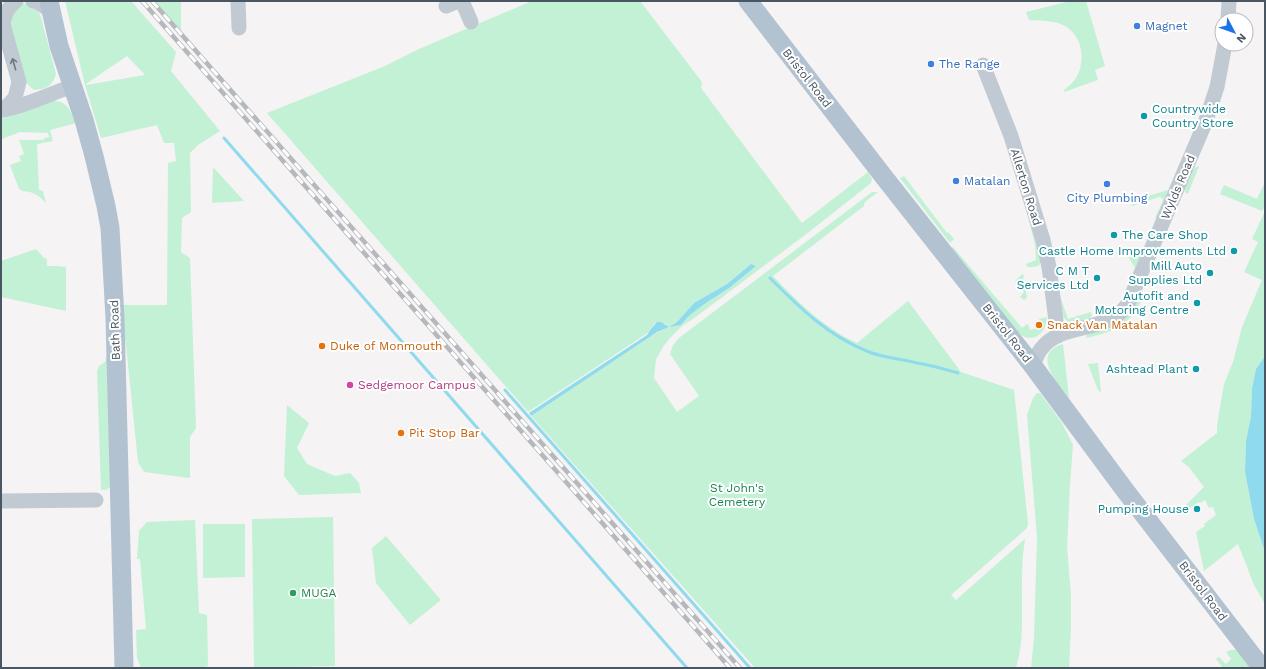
<svg xmlns="http://www.w3.org/2000/svg" width="1266" height="669" font-family="'Work Sans',sans-serif">
<rect width="100%" height="100%" fill="#f5f3f3"/>
<!-- green -->
<path fill="#c3f1d5" fill-rule="evenodd" d="M65,1H131L176,52L171,71L220,131L198,145L190,153L191,212L182,218L181,252L190,258L196,428L190,437V478L144,472L138,462L126,345L119,305H167L168,163L176,161L174,143H164L157,125L101,138L85,85ZM127,56L145,75L86,85V84Z
M155,1H173L174,2L181,1V31Z
M532,1H640L702,82L701,88L802,223L868,172L872,179L871,183L809,232L693,319L682,326L669,339L663,347L656,359L654,378L677,412L699,396L670,354L673,345L679,338L872,192H878L865,202L864,204V206L773,276C798,302 824,328 857,343L908,301L961,372L1014,390L1028,524L1027,528L951,595L956,600L1025,539C1021,563 1022,586 1022,610C1022,630 1022,649 1016,668H755L531,416L648,337L669,327L664,323H655L649,332L528,412L267,113L385,66L419,49ZM751,264L756,266C747,273 738,281 728,288C712,299 693,309 681,325L670,326L677,322L694,303L727,284Z
M1071,1H1086L1105,66L1095,70L1098,80L1064,92V90C1069,86 1074,82 1077,76C1085,61 1083,39 1068,28C1058,20 1042,21 1029,20L1026,12Z
M24,3L33,7L40,14L56,74C52,87 46,89 34,90L25,82L7,18L13,10Z
M53,101C67,100 71,112 76,123L50,130L53,141L37,144L39,190L43,191L46,203C41,198 36,193 29,192C25,191 23,192 19,189L10,165L21,161L19,156L24,154L19,140H43L45,138L49,137L48,133L20,132L2,139L1,136V119Z
M1199,166L1188,194L1185,192C1186,184 1190,168 1199,166Z
M213,167L244,201L212,203Z
M904,176L947,233L948,232L954,239L950,243L900,178Z
M1265,182V210L1263,209L1262,211L1220,194L1224,185L1257,199Z
M1168,190L1157,219L1155,218L1163,200L1162,198L1159,197L1132,206L1131,201Z
M1025,204L1042,261C1039,268 1033,267 1027,267L1026,264L1036,260L1035,245Z
M1265,211V356L1256,369L1252,388L1251,416L1246,441L1245,472L1254,519L1265,552V604L1254,585L1238,544L1204,571L1196,532L1205,526L1204,524L1216,515L1213,507L1209,508L1205,500L1200,503L1199,502L1184,512L1182,509L1204,487L1189,467L1181,461L1217,433V425L1224,384L1233,362L1242,327L1262,280L1244,272L1258,242L1252,239Z
M953,247L1022,328L1027,324H1028L1030,330L1040,327L1039,319L1047,317C1047,330 1036,343 1023,336C1018,333 1013,327 1009,322L951,248Z
M36,249L44,258L47,259V266H58L66,267V311L1,297V261Z
M1143,250L1135,268L1127,254Z
M1022,274L1024,276C1021,284 1027,290 1027,298L1024,300L1020,297L1024,292L1015,281Z
M1058,290L1068,319L1091,312L1092,316C1089,320 1085,320 1081,322C1059,328 1061,306 1058,290Z
M1139,298H1143C1128,327 1117,330 1087,338L1086,337L1088,333Z
M1063,344L1069,398C1060,387 1036,360 1054,348C1056,346 1060,345 1063,344Z
M109,348L110,487L106,490H101L97,371L99,366L105,362L106,357Z
M1098,363L1101,392L1098,390L1088,364Z
M1037,393H1040L1062,423L1073,445L1070,484L1067,547L1071,595V627L1069,668H1031L1034,638L1037,538L1027,415L1033,398Z
M287,405L309,423L297,448L307,464L335,476L350,473L359,483L361,493L299,495L284,476Z
M333,517L335,666L254,668L252,519Z
M195,520L199,613L207,615L208,666L202,668H141L137,658L136,630L146,629L140,559H137L139,531L147,522Z
M203,524H245V577L203,578Z
M386,536L441,600L410,625L376,583L372,548Z
M1230,650H1237L1251,668H1223L1216,659L1219,657L1226,664L1231,659L1226,652Z"/>
<!-- water -->
<path fill="#90daee" d="M751,264L756,266C747,273 738,281 729,288C713,299 693,309 681,325L669,327L657,332L531,416L529,413L647,335L651,329L657,322H661L669,327L677,322L694,303L727,284Z
M1265,356V552L1254,519L1245,472L1246,441L1251,416L1252,388L1256,369Z"/>
<g fill="none" stroke-linecap="round" stroke-linejoin="round">
<!-- stream -->
<path stroke="#90daee" stroke-width="3" d="M224,138L687,668
M770,278C800,308 828,336 869,352C885,358 901,359 917,363C931,365 944,369 958,373
M505,390L750,668"/>
<!-- minor -->
<path stroke="#c1cad2" stroke-width="15" d="M33,1H36L51,11
M238,1L239,28
M462,1L471,22
M446,6L458,1
M1228,20L1229,1
M983,65L1011,136L1043,240L1049,267L1058,336
M3,110L15,98L19,82L3,24C5,13 7,9 16,1
M4,110C28,105 49,94 73,86
M1033,366C1035,360 1037,354 1041,349C1058,326 1092,331 1115,317C1120,314 1124,309 1128,304L1205,123L1217,87L1225,44
M1,501L96,500"/>
<!-- major -->
<path stroke="#b3c2d1" stroke-width="19" d="M49,1L59,46L84,120L94,156L106,206L110,228L115,318L124,668
M748,1L884,177L1033,366L1124,489L1262,668"/>
<defs>
<path id="rail" d="M142,1L730,668
M152,1L740,668"/>
</defs>
<!-- rail casing -->
<use href="#rail" stroke="#b5b8bd" stroke-width="4.5"/>
<!-- rail -->
<use href="#rail" stroke="#fff" stroke-width="3" stroke-dasharray="9" stroke-linecap="butt"/>
</g>
<!-- one-way arrows -->
<defs><path id="oneway-shaft" d="M-6 0H5M1.5-3L5.5 0L1.5 3" fill="none" stroke-width="1.6" stroke-linecap="round" stroke-linejoin="round"/></defs>
<use stroke="#6e7983" href="#oneway-shaft" transform="translate(14 64) rotate(-106)"/>
<!-- markers -->
<g fill="#3f7fe0" stroke="#fff" stroke-width="1.5">
<circle cx="1137" cy="26" r="4"/>
<circle cx="931" cy="64" r="4"/>
<circle cx="956" cy="181" r="4"/>
<circle cx="1107" cy="184" r="4"/>
</g>
<g fill="#0f9aa8" stroke="#fff" stroke-width="1.5">
<circle cx="1144" cy="116" r="4"/>
<circle cx="1114" cy="235" r="4"/>
<circle cx="1234" cy="251" r="4"/>
<circle cx="1210" cy="273" r="4"/>
<circle cx="1097" cy="278" r="4"/>
<circle cx="1197" cy="303" r="4"/>
<circle cx="1196" cy="369" r="4"/>
<circle cx="1197" cy="509" r="4"/>
</g>
<g fill="#e8710a" stroke="#fff" stroke-width="1.5">
<circle cx="1039" cy="325" r="4"/>
<circle cx="322" cy="346" r="4"/>
<circle cx="401" cy="433" r="4"/>
</g>
<circle fill="#d1479c" stroke="#fff" stroke-width="1.5" cx="350" cy="385" r="4"/>
<circle fill="#2e9e5b" stroke="#fff" stroke-width="1.5" cx="293" cy="593" r="4"/>
<g text-anchor="middle" stroke-width="4" stroke-linejoin="round" paint-order="stroke">
<!-- shop labels -->
<g font-size="12" fill="#366cbe" stroke="#fff" text-anchor="start">
<text x="1145" y="30">Magnet</text>
<text x="939" y="68">The Range</text>
<text x="964" y="185">Matalan</text>
<text x="1107" y="202" text-anchor="middle">City Plumbing</text>
</g>
<!-- street labels -->
<g font-size="12" fill="#4a5661" stroke="#fff">
<text transform="translate(807 78) rotate(52)" y="4">Bristol Road</text>
<text transform="translate(1026 187) rotate(73)" y="4">Allerton Road</text>
<text transform="translate(1178 187) rotate(-67)" y="4">Wylds Road</text>
<text transform="translate(115 330) rotate(-92)" y="4">Bath Road</text>
<text transform="translate(1007 333) rotate(52)" y="4">Bristol Road</text>
<text transform="translate(1203 591) rotate(53)" y="4">Bristol Road</text>
</g>
<!-- culture labels -->
<g font-size="12" fill="#0d838f" stroke="#fff" text-anchor="end">
<text x="1152" y="113" text-anchor="start">Countrywide<tspan x="1152" dy="14">Country Store</tspan></text>
<text x="1122" y="239" text-anchor="start">The Care Shop</text>
<text x="1226" y="255">Castle Home Improvements Ltd</text>
<text x="1202" y="270">Mill Auto<tspan x="1202" dy="14">Supplies Ltd</tspan></text>
<text x="1089" y="275">C M T<tspan x="1089" dy="14">Services Ltd</tspan></text>
<text x="1189" y="300">Autofit and<tspan x="1189" dy="14">Motoring Centre</tspan></text>
<text x="1188" y="373">Ashtead Plant</text>
<text x="1189" y="513">Pumping House</text>
</g>
<!-- food labels -->
<g font-size="12" fill="#c56008" stroke="#fff" text-anchor="start">
<text x="1047" y="329">Snack Van Matalan</text>
<text x="330" y="350">Duke of Monmouth</text>
<text x="409" y="437">Pit Stop Bar</text>
</g>
<!-- hotel labels -->
<g font-size="12" fill="#b23c85" stroke="#fff" text-anchor="start">
<text x="358" y="389">Sedgemoor Campus</text>
</g>
<!-- park labels -->
<g font-size="12" fill="#17864f" stroke="#fff">
<text x="737" y="492">St John's<tspan x="737" dy="14">Cemetery</tspan></text>
</g>
<!-- leisure labels -->
<g font-size="12" fill="#27864d" stroke="#fff" text-anchor="start">
<text x="301" y="597">MUGA</text>
</g>
</g>
<!-- border -->
<rect width="1266" height="669" fill="none" stroke="#4a5661" stroke-width="4"/>
<!-- north arrow -->
<g transform="translate(1234 32) rotate(131)"><circle r="19" fill="#ffffff" stroke="#b7bbc0"/>
<path d="M0-3L7 15L0 10L-7 15Z" fill="#1a73e8"/>
<text y="-6" font-size="11" font-weight="bold" text-anchor="middle" fill="#4a5661">N</text>
</g>
</svg>
